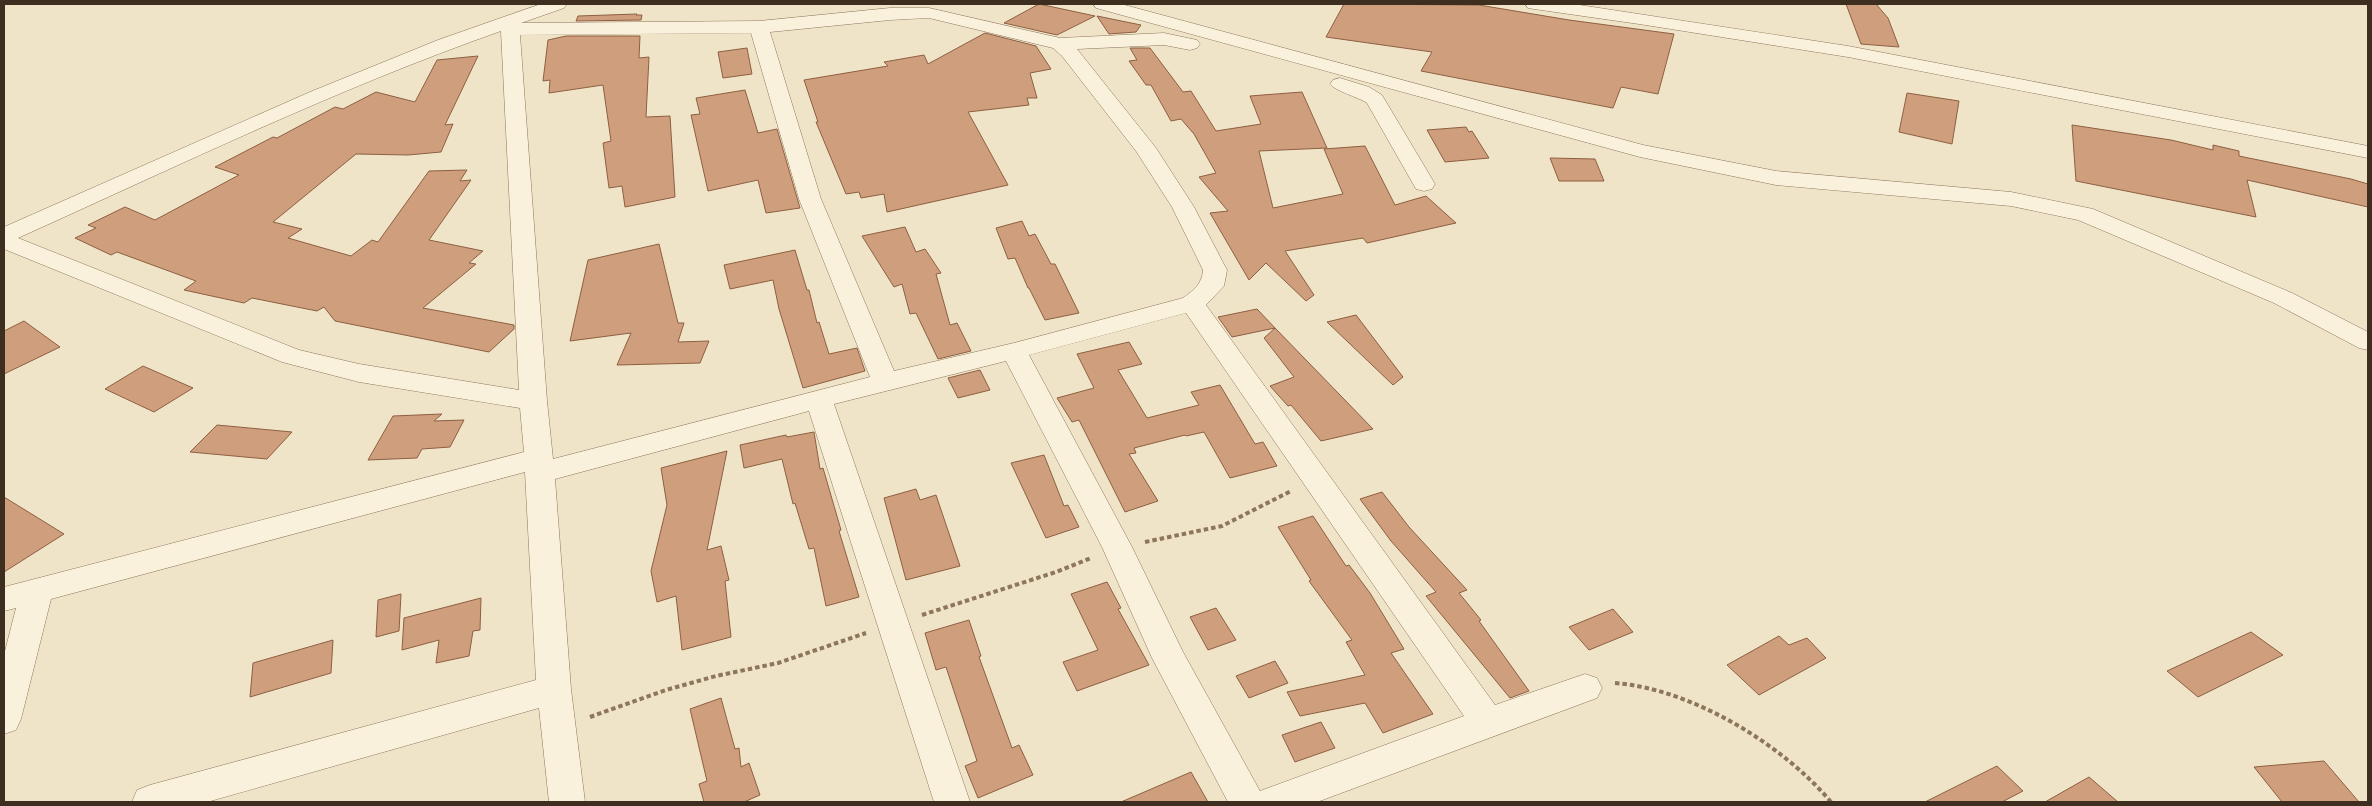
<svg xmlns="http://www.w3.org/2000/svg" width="2372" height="806" font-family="Merriweather,serif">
<rect width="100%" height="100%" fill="#f0e4c8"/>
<!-- building -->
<path fill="#cf9f7d" stroke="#8d5f41" d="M1039,4L1095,16L1057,35L1004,23Z
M1344,4L1479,5L1569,20L1674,34L1658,94L1621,87L1613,108L1421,71L1432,52L1326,37Z
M1846,4H1876L1888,18L1899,47L1861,44Z
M637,14L636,15H642L641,20L576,21L578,16Z
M1097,16L1141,25L1136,32L1109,34Z
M985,33L1036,46L1051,69L1030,73L1037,98H1027L1029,105L968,112L1008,185L887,212L884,194L861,198L859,192L846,194L816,122H818L804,80L888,66L884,62L924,55L928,64Z
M566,36H640L639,58L649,57L646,117L670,116L675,197L625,207L622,186L609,188L603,143L611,141L603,85L549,93L550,80L543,81L548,40Z
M747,48L752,74L723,78L718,52Z
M1130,48H1150L1183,92L1191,91L1216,131L1261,124L1250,96L1302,92L1327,148L1259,151L1273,208L1343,194L1324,149L1365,146L1395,205L1426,196L1456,223L1367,243L1363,238L1285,251L1314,295L1306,301L1266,263L1249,280L1210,213L1228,211L1199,177L1216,173L1194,134L1181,119L1171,121L1151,85H1146L1129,61L1137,60Z
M478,56L445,125L453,124L441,152L408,155L356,154L273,222L302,229L288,238L351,256L372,240L378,242L429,171L467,170L460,181L471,180L429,240L483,251L469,263L476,264L423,308L514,325V329L489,352L335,321L324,307L317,311L252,298L244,303L184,290L196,281L117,252L111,255L75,238L96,228L88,225L125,207L155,220L239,175L215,167L273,137L277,138L335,107L343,109L376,92L415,102L437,60Z
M745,90L758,133L777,129L800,208L766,213L758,180L708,191L691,115L700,114L696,98Z
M1907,93L1959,101L1952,144L1899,132Z
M2072,125L2171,140L2213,150V145L2239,151V156L2351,179L2368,184V207L2247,180L2256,217L2076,181Z
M1466,127L1469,132L1472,131L1489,158L1445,162L1427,130Z
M1550,158L1595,159L1604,181H1559Z
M1022,221L1029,236L1035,234L1051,264H1055L1079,313L1045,320L1029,288H1028L1015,258L1008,259L996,228Z
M905,227L916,252L925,249L941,273L936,274L950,325L957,323L971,351L938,359L916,313L910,314L902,284L894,287L862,236Z
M659,244L678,323H684L678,342L709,341L700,363L617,365L631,333L570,341L588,260Z
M795,250L807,290H809L817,323L819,322L829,354L857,348L865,371L803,388L779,309L773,280L730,289L724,265Z
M1257,309L1275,328L1232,337L1218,317Z
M1356,315L1403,377L1393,385L1327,322Z
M24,321L60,347L4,374V331Z
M1275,328L1373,429L1321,441L1291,405L1288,406L1270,386L1294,377L1264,338Z
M1129,342L1142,364L1118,370L1147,418L1199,405L1191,392L1220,385L1255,444L1263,442L1277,466L1230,478L1204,432L1186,436L1185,435L1134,448L1136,453L1129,454L1158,501L1125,512L1079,420L1072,422L1057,398L1094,388L1077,354Z
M143,366L193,388L154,412L105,389Z
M980,370L990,390L958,398L948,378Z
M442,414L434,421L464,420L450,447L422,449L417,458L368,460L393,416Z
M217,425L292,432L267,459L190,452Z
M814,432L820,469L823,468L841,530L839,531L859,597L826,606L814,548L809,549L795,503L793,504L782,459L744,468L740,445L786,435L787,437Z
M727,451L707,550L721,546L729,580L725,581L731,637L682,650L676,596L657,602L651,571L667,505L661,468Z
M1044,455L1064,506L1068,505L1079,527L1046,538L1011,463Z
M916,489L920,500L936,495L960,566L906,580L884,498Z
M1382,492L1409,527L1467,590L1459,593L1481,620L1479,621L1529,691L1510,698L1426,596L1436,592L1391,541L1360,499Z
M4,497L64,534L4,572Z
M1313,516L1346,566L1349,565L1370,593L1404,649L1391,653L1433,714L1383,733L1365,703L1300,716L1287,692L1365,675L1346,642L1352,640L1309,581L1311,580L1278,527Z
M1107,582L1121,608L1118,609L1149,665L1077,691L1063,662L1098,650L1071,594Z
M401,594L399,631L376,637L378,600Z
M481,598L480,630L473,631L469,656L436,663L439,640L402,650L404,618Z
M1216,608L1236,640L1208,650L1190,617Z
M1613,609L1633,632L1589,650L1569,627Z
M969,620L981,656L979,657L1012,748L1019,745L1033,775L978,798L965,766L977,761L946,667L936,670L925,633Z
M2251,632L2283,655L2198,697L2167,671Z
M1779,636L1789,645L1807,638L1826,658L1759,695L1727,665Z
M333,640L331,673L250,697L253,663Z
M1275,661L1288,683L1249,698L1236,676Z
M721,698L735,749L739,748L741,767L749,763L760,795L744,802H704L699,784L707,781L690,709Z
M1321,722L1335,748L1295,762L1282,735Z
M2324,761L2359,802H2282L2254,767Z
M1997,766L2023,791L2002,802H1925Z
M1191,772L1208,802H1121Z
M2089,777L2118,802H2045Z"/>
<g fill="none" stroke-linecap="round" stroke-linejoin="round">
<defs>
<path id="minor" d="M541,4H567L564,8L521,23L759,21L890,8H929L1060,38L1164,33L1197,40L1200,44L1197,48L1190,50L1164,45L1077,49L1156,148L1194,207L1227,270L1224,286L1206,305L1495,705L1585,674L1597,678L1602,688L1597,698L1317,802H1228L1152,658L1102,547L1006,361L834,404L970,802H934L809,411L555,479L571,689L585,802H549L539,708L207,802H132L137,790L150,785L536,680L525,472L51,599L21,719L16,730L4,734V655L16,608L4,611V587L524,452L520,408L359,382L282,362L4,249V227L310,92L438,40ZM929,18L1053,48L1062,56L1136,151L1172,207L1203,270C1202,284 1194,290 1183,298L1014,343L894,371L821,199L770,32L890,20ZM501,31L519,390L359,364L299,350L18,238C178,166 336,89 501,31ZM751,33L799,199L870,377L553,459L547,401L520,35ZM1186,313L1464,716L1260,791L1183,652L1132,547L1029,355Z
M1093,4H1121L1643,145L1776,171L2011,192L2093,209L2292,293L2368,332V350L2359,348L2274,303L2078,220L2011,206L1776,185L1640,157L1096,8Z
M1525,4H1573L1848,46L2368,146V158L1848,57L1639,24L1534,9L1528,8Z
M1340,78L1369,87L1382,95L1435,184L1432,189L1424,191L1416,189L1367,103C1358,97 1335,91 1330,84L1333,80Z"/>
</defs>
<!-- minor casing -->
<use href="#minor" stroke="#8d765c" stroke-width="1"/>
<!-- path -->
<path stroke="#8d765c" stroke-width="4" stroke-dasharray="4.5 3" stroke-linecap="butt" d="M1145,542L1222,526L1291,491
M922,615L1056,572L1091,558
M1615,683C1692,689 1782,744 1831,802
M590,717L666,690L716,676L778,663L866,633"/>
<!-- minor -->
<use href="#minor" fill="#faf1dc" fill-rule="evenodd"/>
</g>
<!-- border -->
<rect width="2372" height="806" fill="none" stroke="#3d2e20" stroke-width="10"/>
</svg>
